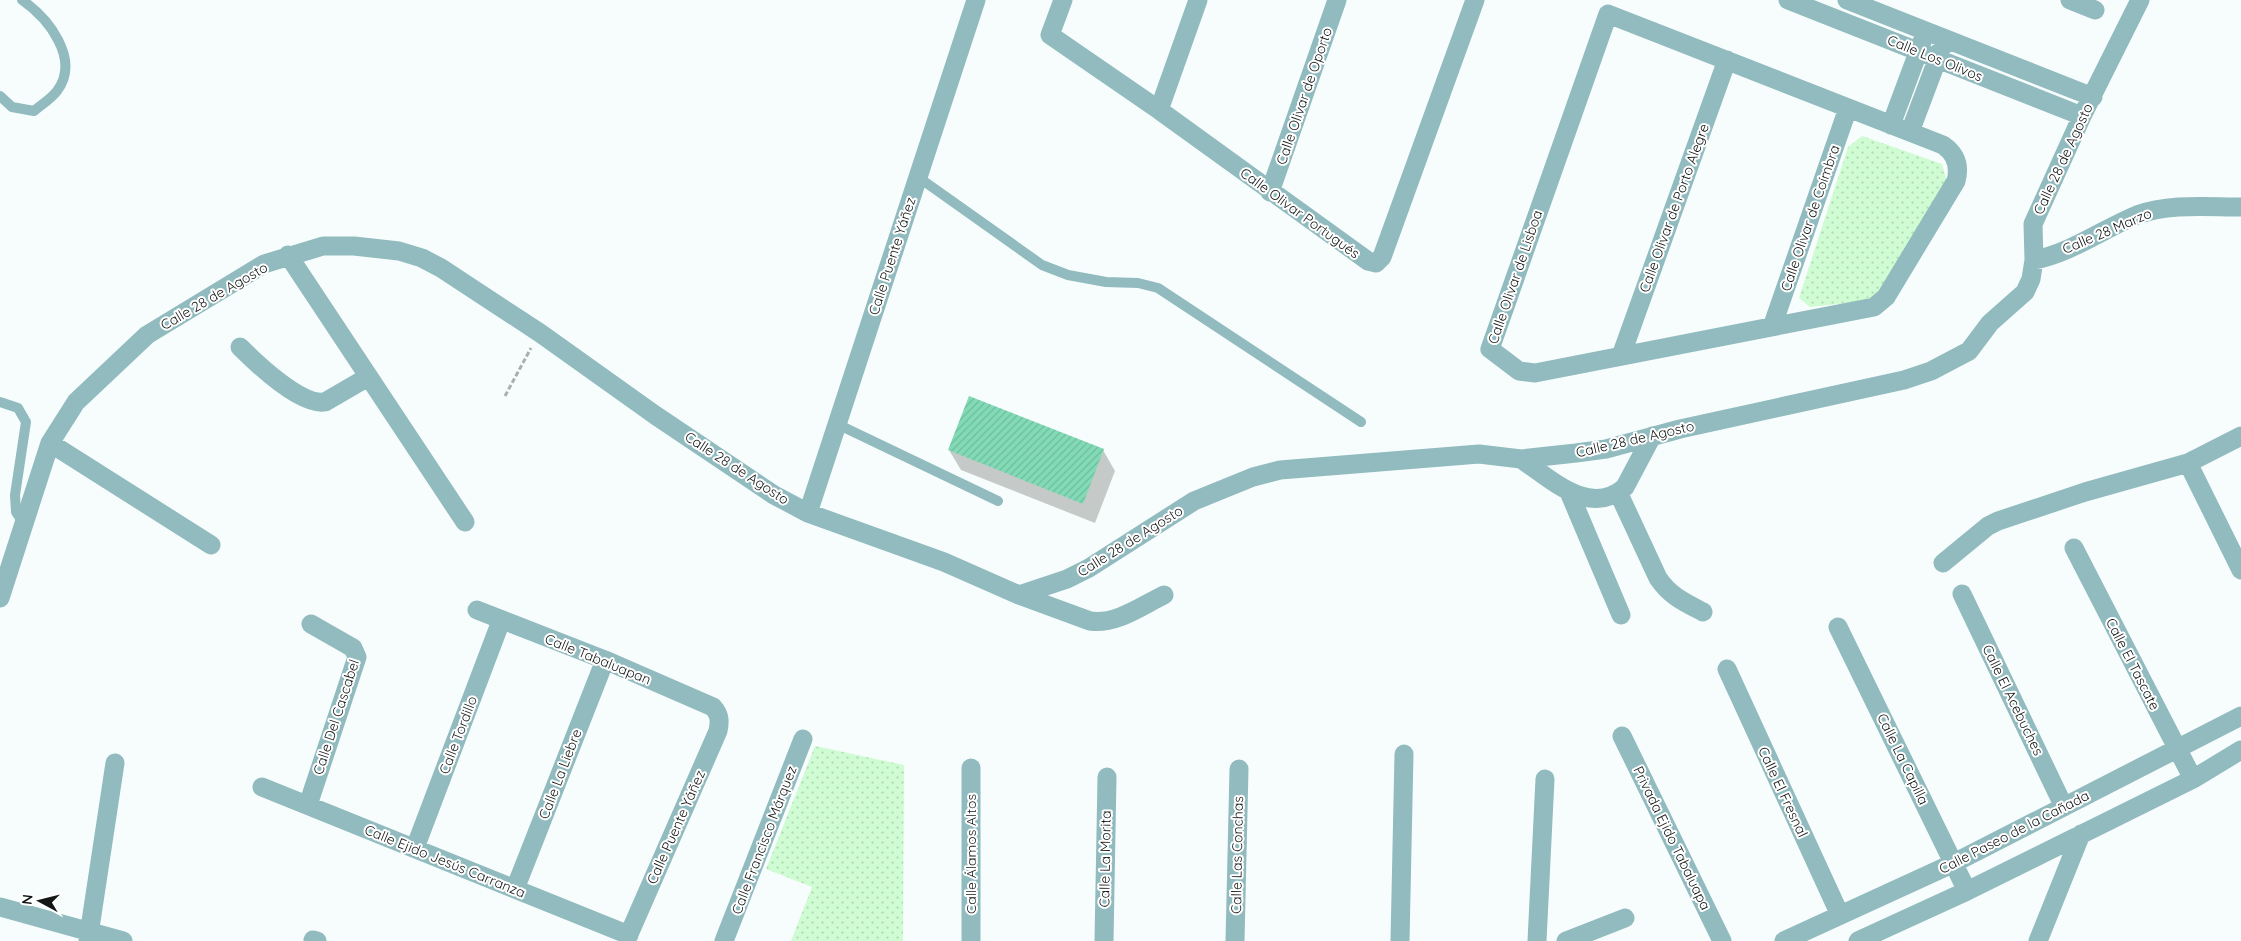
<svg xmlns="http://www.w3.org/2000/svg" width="2241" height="941" font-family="Quicksand,sans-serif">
<defs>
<pattern id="grass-dots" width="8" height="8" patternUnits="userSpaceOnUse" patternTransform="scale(1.25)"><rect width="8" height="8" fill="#cffcd2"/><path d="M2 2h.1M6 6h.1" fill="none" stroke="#b1d7b4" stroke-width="1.8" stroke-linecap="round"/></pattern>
<pattern id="building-hatch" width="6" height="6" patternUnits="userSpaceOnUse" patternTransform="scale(1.25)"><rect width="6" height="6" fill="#82dbb6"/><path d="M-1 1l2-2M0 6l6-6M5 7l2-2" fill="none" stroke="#6fbb9c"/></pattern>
</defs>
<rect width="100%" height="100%" fill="#f7fdfc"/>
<!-- grass -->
<path fill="url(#grass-dots)" d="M1862,136L1942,164L1947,181L1879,294L1865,301L1810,307L1799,298L1848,147Z
M815,746L904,765L903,941H791L812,887L766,869Z"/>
<!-- shadow -->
<path fill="#0003" d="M949,450H1103L1115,471L1095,523L961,470Z"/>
<!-- building -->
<path fill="url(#building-hatch)" d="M969,396L1104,449L1083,504L948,450Z"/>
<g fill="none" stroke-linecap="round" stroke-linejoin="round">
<!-- path -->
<path stroke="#abb0af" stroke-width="3" stroke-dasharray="5 2.5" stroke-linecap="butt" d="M505,396L531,348"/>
<!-- lane -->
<path stroke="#91bbbf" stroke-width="10" d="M0,96L12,107L34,111C41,105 51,99 57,91C81,59 48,18 22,0
M918,177L1042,265L1068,275L1106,282L1138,283L1158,288L1361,422
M0,402L18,408L26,422L15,495L16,512L24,524
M837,424L998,501"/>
<!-- street -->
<path stroke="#91bbbf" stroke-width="19" d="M1063,0L1050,35L1159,110L1368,261L1376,263L1382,257L1475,0
M1788,0L2082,116
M1847,0L2093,97
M2070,0L2095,10
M1608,14L1943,145C1956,154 1960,166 1956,181L1886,297L1874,307L1535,373L1519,371L1490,349Z
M1159,110L1198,0
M1891,125L1923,39
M1910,132L1942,47
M1270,192L1337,0
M288,255L465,522
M2034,260C2071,253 2103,229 2137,215C2170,203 2207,207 2241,207
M1772,327L1848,108
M240,347C257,364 301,406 325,402L368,377
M1621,356L1727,60
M50,443L211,545
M1521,459C1551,479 1590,518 1625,487L1652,436
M2188,463L2241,570
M1569,492L1621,615
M1618,492L1658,578C1670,596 1684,602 1703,612
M808,513L976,0
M2074,548L2193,779
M1943,563L1988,526L1998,521L2085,492L2188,463L2241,436
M1962,594L2064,807
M1019,595L1090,621C1116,625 1141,606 1164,595
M0,598L50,443L76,402L147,335L264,264L323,246H354L399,251L422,258L441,268L540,333L655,415L774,495L808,513L944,562L1019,595L1067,579L1089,568L1194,501L1253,477L1280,470L1479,454L1521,459L1576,453L1606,449L1680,429L1904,380L1931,371L1969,351L1990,323L2025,292L2031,279L2034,260L2033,224L2082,116L2140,0
M477,610L605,660L713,707C720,715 720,721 718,731L626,941
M1838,627L1967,891
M1727,669L1840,915
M1622,736L1722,941
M971,768V941
M262,787L629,935
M308,805L357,657L353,648L311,624
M415,848L501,621
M515,889L605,660
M0,907L123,941
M313,940L317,941
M88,941L115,763
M724,941L803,739
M1104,941L1107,777
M1235,941L1239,769
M1400,941L1404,754
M1537,941L1545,779
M1566,941L1625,918
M1784,941L1954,863L2241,716
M1858,941L1967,891L2193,779L2241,750
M2038,941L2081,834"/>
</g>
<g text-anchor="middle" stroke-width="4" stroke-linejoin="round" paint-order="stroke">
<!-- street labels -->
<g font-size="14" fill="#141616" stroke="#fff">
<text transform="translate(1935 58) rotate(22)" y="5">Calle Los Olivos</text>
<text transform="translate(1304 96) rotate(-71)" y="5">Calle Olivar de Oporto</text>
<text transform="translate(2063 159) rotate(-65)" y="5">Calle 28 de Agosto</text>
<text transform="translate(1674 208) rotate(-70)" y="5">Calle Olivar de Porto Alegre</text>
<text transform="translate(1300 213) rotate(36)" y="5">Calle Olivar Portugués</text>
<text transform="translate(1810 218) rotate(-71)" y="5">Calle Olivar de Coímbra</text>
<text transform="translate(2107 231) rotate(-23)" y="5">Calle 28 Marzo</text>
<text transform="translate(892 256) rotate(-72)" y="5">Calle Puente Yáñez</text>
<text transform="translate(1515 277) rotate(-71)" y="5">Calle Olivar de Lisboa</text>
<text transform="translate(214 296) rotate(-30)" y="5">Calle 28 de Agosto</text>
<text transform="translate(1635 439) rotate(-13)" y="5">Calle 28 de Agosto</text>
<text transform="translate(737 468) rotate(33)" y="5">Calle 28 de Agosto</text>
<text transform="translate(1130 541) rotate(-32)" y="5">Calle 28 de Agosto</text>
<text transform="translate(598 659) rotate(22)" y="5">Calle Tabaluapan</text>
<text transform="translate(2133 664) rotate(63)" y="5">Calle El Tascate</text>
<text transform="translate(2013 700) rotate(64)" y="5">Calle El Acebuches</text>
<text transform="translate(336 717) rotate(-72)" y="5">Calle Del Cascabel</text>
<text transform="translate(458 735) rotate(-69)" y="5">Calle Tordillo</text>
<text transform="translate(1903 759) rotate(64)" y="5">Calle La Capilla</text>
<text transform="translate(560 774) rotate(-69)" y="5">Calle La Liebre</text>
<text transform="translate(1783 792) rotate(65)" y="5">Calle El Fresnal</text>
<text transform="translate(676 827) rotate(-66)" y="5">Calle Puente Yáñez</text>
<text transform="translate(2014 832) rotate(-27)" y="5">Calle Paseo de la Cañada</text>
<text transform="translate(1672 838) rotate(64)" y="5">Privada Ejido Tabaluapa</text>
<text transform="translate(764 840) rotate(-69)" y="5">Calle Francisco Márquez</text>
<text transform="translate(971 854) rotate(-90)" y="5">Calle Álamos Altos</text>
<text transform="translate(1237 855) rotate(-89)" y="5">Calle Las Conchas</text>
<text transform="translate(1105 859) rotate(-89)" y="5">Calle La Morita</text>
<text transform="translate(445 861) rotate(22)" y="5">Calle Ejido Jesús Carranza</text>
</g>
</g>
<!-- north arrow -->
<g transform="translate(40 901) rotate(277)" stroke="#ffffff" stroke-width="4" paint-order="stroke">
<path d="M0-4L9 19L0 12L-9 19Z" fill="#141616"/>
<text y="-8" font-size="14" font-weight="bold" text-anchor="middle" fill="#141616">N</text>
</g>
</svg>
